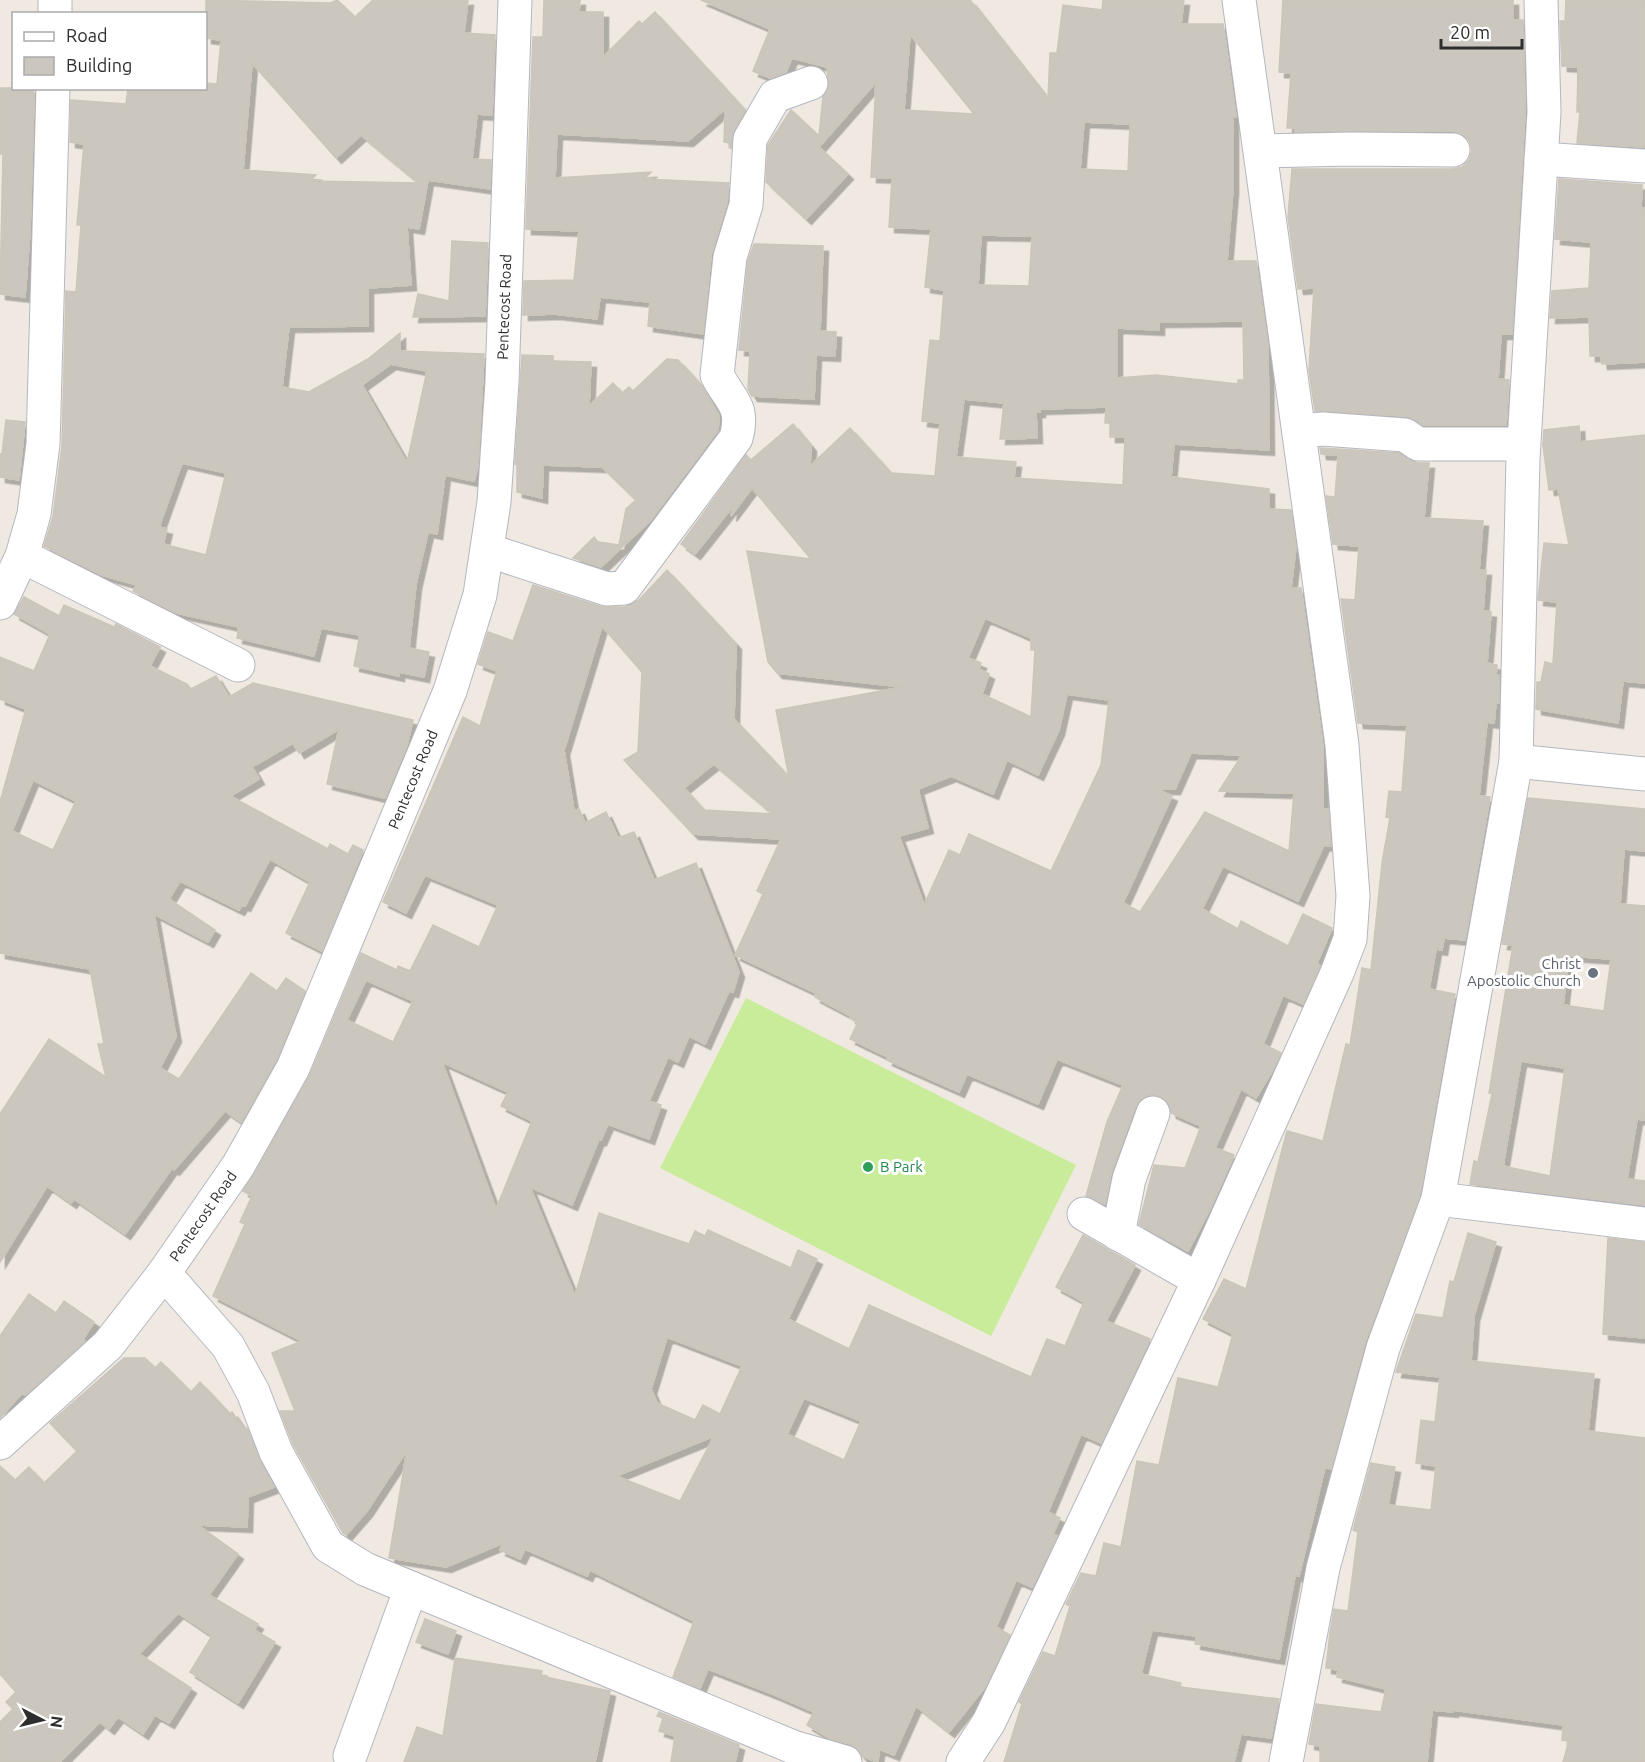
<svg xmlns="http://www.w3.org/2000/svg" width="1645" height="1762" font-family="Ubuntu,sans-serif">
<defs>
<filter id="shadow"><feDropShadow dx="5.5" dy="5.5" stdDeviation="0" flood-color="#0004"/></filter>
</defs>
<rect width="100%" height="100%" fill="#efe9e1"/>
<!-- pitch -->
<path fill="#c9ec9a" d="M746,998L1076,1165L991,1336L660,1168Z"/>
<!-- building -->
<path fill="#cbc7bf" stroke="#cbc5ba" stroke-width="1.5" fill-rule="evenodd" filter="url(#shadow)" d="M206,0L331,3L337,0L355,17L373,0H468L464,33L495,35L492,115L477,114L472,159L491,160L490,189L428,180L419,229L407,227L411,285L368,288V326L289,327L282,387L309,392L368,359L400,333V351L484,354L478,466L474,481L445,475L437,534L428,532L416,584L409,648L429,652L424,677L399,672V676L354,666L360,635L321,628L314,656L237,638L239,627L177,613L133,591L137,585L102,575L44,546L53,517L62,446L66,291L76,292L81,225H77L84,144L70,142L71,100L126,104L128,88H206V83L217,84L221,40L206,38ZM252,63L336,158L361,135L419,183L310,181L316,175L243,170ZM391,364L427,371L407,463L362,385ZM182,463L226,473L206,555L163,544L167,529L159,527Z
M544,0H580L579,12H603V57L639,21L642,24L655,12L745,110L734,130L731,149L729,143L724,142L725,109L688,141L557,134L555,178L651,172L644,179L729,183L727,202L711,255L703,334L648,326L650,302L600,297L597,319L555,314L523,315L524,281L574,280L579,231L526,229L533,37H543Z
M701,0H970L1048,99L1050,53H1057L1063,5L1102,10L1103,0H1184L1181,24H1223L1236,117H1233V189L1227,261H1256L1268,346L1269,450L1174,444L1171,477L1269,489V509L1291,510L1296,547L1291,588H1301L1323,747V809H1328L1331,846L1324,845L1298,901L1223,866L1202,909L1238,929L1241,921L1288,946L1303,914L1332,928L1317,963L1320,966L1303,1004L1283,995L1263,1044L1281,1053L1271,1073L1256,1098L1241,1089L1215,1148L1234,1155L1210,1209L1188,1251L1139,1224L1154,1165L1185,1168L1201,1126L1171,1113L1168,1101L1160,1096L1149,1095L1141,1099L1135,1107L1111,1173L1105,1204L1086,1196L1107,1122L1123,1085L1057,1059L1038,1104L967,1074L959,1092L887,1060L888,1057L850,1039L858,1022L850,1018L851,1016L815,997L816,993L735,955L763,894L757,891L781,839L693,834L624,760L638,752L642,672L602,626L564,750L574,811L579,809L585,823L606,812L618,838L634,832L654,880L696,863L739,972L733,992L729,991L705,1044L689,1036L678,1062L668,1057L649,1101L661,1105L649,1139L608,1124L601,1140L599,1139L572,1205L530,1187L575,1296L599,1213L689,1244L695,1231L705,1236L708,1230L791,1268L798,1250L817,1259L788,1319L849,1349L869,1305L1031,1377L1047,1339L1065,1346L1084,1302L1056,1287L1083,1235L1135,1265L1106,1321L1150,1339L1101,1443L1081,1434L1048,1512L1060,1518L1053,1534L1057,1536L1032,1587L1016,1580L996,1627L1010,1635L985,1687L949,1732L916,1706L894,1755L879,1749L878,1762L862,1756L851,1744L831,1739L807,1725L814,1712L775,1695L708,1669L700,1688L673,1677L694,1621L590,1570L587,1576L525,1549L520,1559L500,1550L503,1543L446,1567L389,1558L407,1450L367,1511L346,1535L343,1533L293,1444L280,1411H295L272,1353L302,1341L213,1296L245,1224L240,1222L252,1196L243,1191L310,1075L361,953L397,970L398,966L410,971L433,925L479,947L498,905L425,875L406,913L383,902L463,717L480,726L497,671L478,664L488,632L513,641L533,585L602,607H625L639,600L667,570L736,644L734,719L789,777L776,710L903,687L777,673L768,662L747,551L811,559L752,488L731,516L733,506L695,554L681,544L746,455L751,460L793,424L811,446L810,466L850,428L891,473L935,476L940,423L922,421L930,340L940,341L944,290L925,287L931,229L889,227L892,178L871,177L876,82L819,147L848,174L806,219L766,182L768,145L791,110L819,136L823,97L829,86L827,67L792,58L786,72L770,78L753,71L770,29ZM910,34L974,114L904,110ZM1084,122L1130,124L1128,171L1080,169ZM981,235L1032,236L1029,286L978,285ZM1243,321L1244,380H1238V384L1156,375L1117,378V328L1159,330V322ZM964,399L1004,403L1000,439L1037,438L1036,412H1040V409L1106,407L1105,423H1110V437H1125L1123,485L1014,478L1016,462L956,457ZM985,618L1031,638V650H1035L1031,717L982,694L989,674L979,669L981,663L968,658ZM1067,694L1109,700L1101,765L1051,871L969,834L960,855L949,850L924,905L899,836L928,828L918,789L951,776L993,794L1007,760L1038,775L1059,730ZM1191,753L1242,755L1219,791L1294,793L1289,851L1205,812L1140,912L1123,903L1172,796L1156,789H1175ZM714,764L773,814L704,810L684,788ZM366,980L413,1001L393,1042L347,1020ZM442,1062L508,1092L501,1106L532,1121L496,1209ZM667,1337L742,1366L720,1414L703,1405L695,1420L657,1403L651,1389ZM804,1398L861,1421L844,1460L787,1434ZM714,1436L680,1501L616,1476Z
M1283,0H1513V20H1523L1525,112L1512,334H1501L1498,379L1509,380L1506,425H1424L1406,416L1315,411L1309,370L1314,288L1298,289L1288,217L1292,169H1453L1462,167L1469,160L1472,150L1469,140L1463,134L1453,131L1295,132V128H1287L1291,73L1279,72Z
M1566,0H1645V147L1577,143L1580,112H1577L1578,67L1562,66L1560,21H1565Z
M0,88H33L34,95L30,231L25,297L0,294L3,154H0Z
M1559,179L1642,185L1641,208H1645V362L1602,364L1601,356H1590L1589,317L1550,318L1552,291L1589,288L1591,242L1555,239Z
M452,241L488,243L485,316L413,317L418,294L449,301Z
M754,244L823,246L820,331L836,332L835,356L816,355L814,399L752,396L748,389L750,351L739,350L748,261Z
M522,355L553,356V361L591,362L589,406L613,383L622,393L629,387L633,391L667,359L678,360L701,385L719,416L718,430L650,521L601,567L573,558L594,537L598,542L619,545L626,509L636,500L602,467L543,465L542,498L517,492V465L515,464Z
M6,420L25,422L19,480L0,477V454H2Z
M1579,426L1580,442L1645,435V683L1623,681L1618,723L1536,709L1537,682H1541L1545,662L1553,664L1557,602L1538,600L1544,543L1569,545L1558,489L1549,490L1543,445L1544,430Z
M1320,448L1399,453L1417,463H1429L1424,518L1483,521L1479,570H1486L1483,611L1491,612L1487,663L1497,665L1496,675H1499V703L1496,702L1494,723L1487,722L1479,796L1490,797L1465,940L1444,938L1442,950L1436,949L1429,989L1455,994L1420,1195L1365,1342L1331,1469L1325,1467L1299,1576H1295L1279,1659L1195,1644L1197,1636L1152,1630L1141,1674L1181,1683L1180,1687L1279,1699L1271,1738L1241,1734L1234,1762H1004L1022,1704L1019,1702L1043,1652L1055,1656L1070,1606L1066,1604L1081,1573L1096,1576L1104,1543L1121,1547L1137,1461L1159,1465L1178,1378L1218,1387L1233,1334L1203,1319L1224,1279L1246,1289L1287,1131L1323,1141L1346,1044L1350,1045L1362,968L1371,970L1382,863L1390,818L1386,817L1389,791L1402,792L1407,725L1358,723L1341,599L1355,600L1359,546L1333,544L1326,496L1335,497L1338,455L1321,454Z
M24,597L59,616L64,605L114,627L116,624L160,647L150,666L187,684L191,689L216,676L229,697L253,683L413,720L407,745L385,798L327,784L339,729L299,753L293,743L252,767L259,779L230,796L328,849L330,844L348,854L353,845L363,850L322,951L286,933L310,882L270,859L245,906L242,905L239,910L180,881L169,899L215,930L208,942L154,914L176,1037L160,1068L179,1079L251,973L277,991L286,978L305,991L276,1060L241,1122L225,1111L174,1170L172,1168L125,1234L74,1199L71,1203L47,1186L0,1262V1114L49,1039L106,1077L98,1044H104L90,969L0,953V802L26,709L0,699V657L34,671L50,634L14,614ZM33,780L76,801L53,850L12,831Z
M1528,798L1645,809V851L1624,849L1620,904L1645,906V1120L1637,1119L1627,1179L1645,1181V1205L1470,1184L1474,1161L1478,1162L1492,1094L1489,1093L1513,945L1502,944ZM1569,956L1611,959L1604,1011L1563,1005ZM1521,1061L1565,1068L1550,1176L1503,1166Z
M1468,1233L1496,1242L1474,1316L1471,1361L1594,1374L1588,1431L1645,1438V1762H1563L1569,1741L1562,1740L1563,1725L1453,1710V1712L1432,1710L1427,1762H1320V1746L1309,1744L1316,1704L1381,1712L1386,1689L1337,1677L1338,1670L1326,1668L1330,1633L1334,1609L1348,1611L1358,1532L1353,1530L1371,1463L1395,1467L1388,1505L1431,1510L1436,1466L1416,1463L1421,1420L1435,1422L1440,1377L1396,1372L1416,1314L1443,1318L1450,1281L1454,1282Z
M1608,1238L1645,1242V1338L1603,1334Z
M29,1294L56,1313L64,1301L94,1322L83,1339L85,1341L25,1395L22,1393L0,1418V1336Z
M124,1358H145L155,1368L161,1362L191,1392L200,1382L230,1414L232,1412L244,1429L247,1428L260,1461L274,1487L248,1497L247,1527L198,1525L238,1554L209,1595L258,1624L254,1630L275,1642L238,1703L190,1672L212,1636L178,1613L139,1654L191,1688L169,1723L155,1715L143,1734L118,1717L109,1729L100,1722L60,1762H0V1722L13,1709L6,1702L16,1692L0,1674V1466L15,1480L29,1467L44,1483L77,1451L50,1423Z
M425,1619L456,1631L448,1654L416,1642Z
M455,1658L542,1671L541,1676L610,1691L595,1762H404L417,1727L443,1736Z
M659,1712L739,1745L735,1762H671L675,1736L659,1731L663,1718L657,1716Z"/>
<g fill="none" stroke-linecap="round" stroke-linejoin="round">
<defs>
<g id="minor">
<path d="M55,14V0"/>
<path d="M1261,151L1352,149L1453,150"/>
<path d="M1541,159L1645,166"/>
<path d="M1299,431L1323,429L1405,435L1418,444H1523"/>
<path d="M487,550L607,589L624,588L736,438C745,405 730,401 717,375L730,257L746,205L750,139L775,96L811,83"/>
<path d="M22,556L238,665"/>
<path d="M0,603L22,556L34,514L43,444L53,88"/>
<path d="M1516,761L1645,774"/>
<path d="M1438,1199L1645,1224"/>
<path d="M1084,1214L1199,1280"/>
<path d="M1118,1234L1129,1179L1153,1113"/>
<path d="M164,1273L228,1346L253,1392L276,1452L328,1546L365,1569L793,1747L845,1762"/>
<path id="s1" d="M0,1443L108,1345L164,1273L238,1166L293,1068L450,691L480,595L494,502L502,382L515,0"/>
<path d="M350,1756L411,1588"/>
<path d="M963,1762L989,1722L1199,1280L1337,973L1350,939L1353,896L1342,745L1239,0"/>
<path d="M1286,1762L1323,1568L1383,1348L1438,1199L1516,761L1523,459L1544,112L1541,0"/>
</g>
</defs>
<!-- minor casing -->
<use href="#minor" stroke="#b4b7c1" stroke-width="35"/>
<!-- minor -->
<use href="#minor" stroke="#fff" stroke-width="33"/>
</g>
<!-- markers -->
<circle fill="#6b7280" stroke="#fff" stroke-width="2" cx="1593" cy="973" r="6"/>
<circle fill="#2e9e5b" stroke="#fff" stroke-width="2" cx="868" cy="1167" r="6"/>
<g text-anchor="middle" stroke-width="6" stroke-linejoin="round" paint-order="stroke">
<!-- street labels -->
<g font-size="15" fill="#2e2e2e" stroke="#fff">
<text dy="5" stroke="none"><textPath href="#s1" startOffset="1278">Pentecost Road</textPath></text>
<text dy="5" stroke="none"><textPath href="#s1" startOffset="792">Pentecost Road</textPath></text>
<text dy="5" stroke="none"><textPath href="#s1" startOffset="306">Pentecost Road</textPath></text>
</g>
<!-- worship labels -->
<g font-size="15" fill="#5b616d" stroke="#fff" text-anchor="end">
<text x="1581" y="969">Christ<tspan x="1581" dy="17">Apostolic Church</tspan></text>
</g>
<!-- leisure labels -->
<g font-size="15" fill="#27864d" stroke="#fff" text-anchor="start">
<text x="880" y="1172">B Park</text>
</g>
</g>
<!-- legend -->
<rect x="12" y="12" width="195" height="78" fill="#ffffff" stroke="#ababab" stroke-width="1.5"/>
<rect x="24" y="32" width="30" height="9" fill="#ffffff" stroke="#ababab" stroke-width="1.5"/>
<text x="66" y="42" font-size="18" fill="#2e2e2e">Road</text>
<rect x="24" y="57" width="30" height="18" fill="#cbc7bf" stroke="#ababab" stroke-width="1.5"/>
<text x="66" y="72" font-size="18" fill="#2e2e2e">Building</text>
<!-- north arrow -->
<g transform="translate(42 1720) rotate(97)" stroke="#ffffff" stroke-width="4.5" paint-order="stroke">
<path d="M0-4.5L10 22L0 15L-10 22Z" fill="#2e2e2e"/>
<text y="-9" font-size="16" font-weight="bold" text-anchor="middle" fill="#2e2e2e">N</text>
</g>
<!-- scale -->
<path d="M1441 39v9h81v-9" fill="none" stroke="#2e2e2e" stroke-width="3"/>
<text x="1450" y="39" font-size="18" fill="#2e2e2e" stroke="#ffffff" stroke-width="4.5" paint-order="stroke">20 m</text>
</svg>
